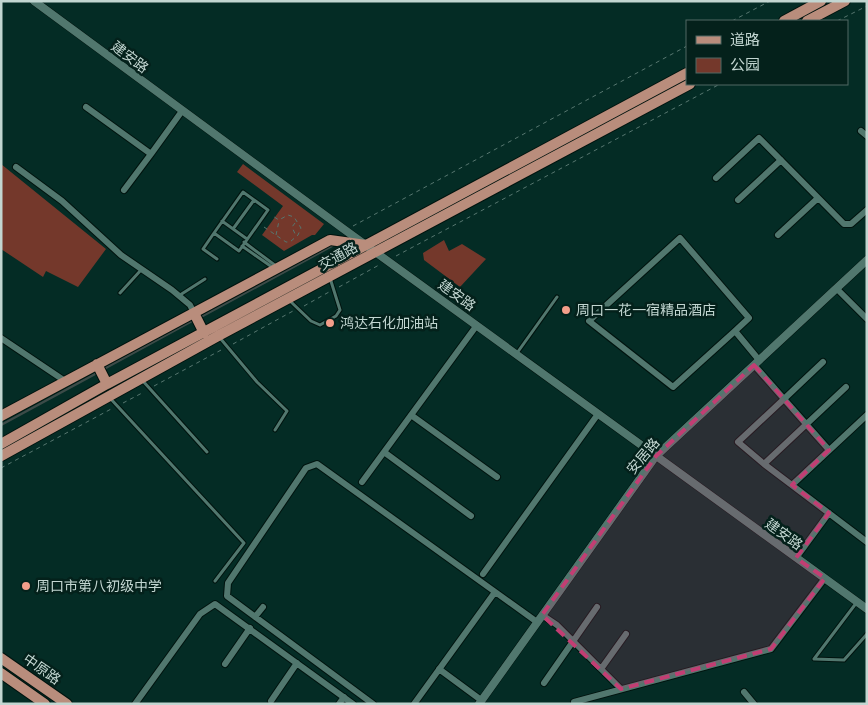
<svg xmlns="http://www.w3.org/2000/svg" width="868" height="705" font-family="'Fira Sans Condensed','Noto Sans SC',sans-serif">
<rect width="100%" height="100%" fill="#042c25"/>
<!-- green -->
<path fill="#74382b" d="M1,164L106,249L78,287L46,271L43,277L1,249Z
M243,164L324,224L315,235H312L284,251L262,235L283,206L237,172Z
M444,240L449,251L462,244L486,259L460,287L424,260L423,253Z"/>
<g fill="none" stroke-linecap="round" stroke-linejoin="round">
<!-- stream -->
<path stroke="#3c4b48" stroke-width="2.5" d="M199,318L332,246
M102,370L194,320
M1,425L97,373"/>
<defs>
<path id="service" d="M243,192L268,210L239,251L214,233Z
M222,221L247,239
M233,229L254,200
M214,233L203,249L217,259
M244,242L276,266
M242,246L272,267
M120,293L141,270
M180,295L205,279
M290,301L311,321L320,325L336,316L340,310L330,278
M220,338L257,382L287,411L275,430
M517,353L557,297
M142,380L207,452
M109,397L244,543L215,581
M857,602L814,659L844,660L867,634"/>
<path id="minor" d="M86,107L151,154L182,111
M861,131L867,136
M16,167L62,201L121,255L172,290L190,305L194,313
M716,178L759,138L844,224H851L867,210
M124,190L151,154
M738,200L781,160
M778,235L818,198
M836,288L867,319
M735,331L673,387L589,321L680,238L749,318L735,331L759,360
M1,338L65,381
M823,362L784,399L829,450
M754,365L784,399L738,442L764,464L867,542
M411,415L497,477
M384,452L471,516
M764,464L846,387
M362,482L477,325
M792,485L867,415
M796,558L829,513
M483,574L598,414
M542,615L557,625L621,689
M255,617L263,607
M225,664L250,628
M439,669L481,700
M601,669L626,634
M544,683L597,607
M744,692L754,704
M271,701L297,663
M574,702L771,649L825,578
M135,704L200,614L215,604L353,704
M339,704L344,697
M373,704L227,596L228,583L306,468L317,464L537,622
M414,704L495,592"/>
<path id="tertiary" d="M34,1L345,230L867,609
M479,704L656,456L867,260"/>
<path id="primary" d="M784,21L821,1
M807,21L845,1
M194,313L204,333
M97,364L107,384
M1,416L330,240L366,245
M1,444L107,384L687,73
M1,456L218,336L690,84
M1,658L67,704
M1,673L45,704"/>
</defs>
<!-- service casing -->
<use href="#service" stroke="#00130e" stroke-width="5"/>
<!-- minor casing -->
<use href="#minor" stroke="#00130e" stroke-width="8"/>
<!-- tertiary casing -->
<use href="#tertiary" stroke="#00130e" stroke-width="9"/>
<!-- primary casing -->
<use href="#primary" stroke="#00130e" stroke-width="12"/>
<!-- path -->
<path stroke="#577770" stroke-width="1" stroke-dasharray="4 4" stroke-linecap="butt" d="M732,21L770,1
M837,21L867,6
M295,223L292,227L296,236
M353,226L687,46
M264,227L286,242H290L298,235L301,228L294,217L288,215L279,220L271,215
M276,235L279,221
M396,256L720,84
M339,287L379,265
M304,306L329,292
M233,344L293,311
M154,386L223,349
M123,403L144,392
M1,468L113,408"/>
<!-- service -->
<use href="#service" stroke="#51776e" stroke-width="3"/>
<!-- minor -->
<use href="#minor" stroke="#51776e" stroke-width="6"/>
<!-- tertiary -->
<use href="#tertiary" stroke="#51776e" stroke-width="8"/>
<!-- primary -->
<use href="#primary" stroke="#b98d7c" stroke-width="10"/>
</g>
<!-- marked area -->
<path fill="#c23e73" fill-opacity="0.2" stroke="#c23e73" stroke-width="4" stroke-dasharray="10 6" stroke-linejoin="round" d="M754,365L829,450L792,485L829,513L796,558L825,578L771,649L621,689L542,615L656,456Z"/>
<!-- markers -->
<g fill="#f49e8a" stroke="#04211b" stroke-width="2">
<circle cx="566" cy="310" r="5"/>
<circle cx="330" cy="323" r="5"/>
<circle cx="26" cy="586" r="5"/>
</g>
<g text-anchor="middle" stroke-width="5" stroke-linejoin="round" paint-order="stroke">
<!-- street labels -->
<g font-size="14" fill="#c2d6d1" stroke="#04211b">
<text transform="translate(130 57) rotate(37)" y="5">建安路</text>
<text transform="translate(338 256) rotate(-29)" y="5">交通路</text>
<text transform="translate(457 295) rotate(36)" y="5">建安路</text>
<text transform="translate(643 456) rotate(-50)" y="5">安居路</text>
<text transform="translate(784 534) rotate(36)" y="5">建安路</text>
<text transform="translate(42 669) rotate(35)" y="5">中原路</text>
</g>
<!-- poi labels -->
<g font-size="14" fill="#c2d6d1" stroke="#04211b" text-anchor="start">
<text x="576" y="315">周口一花一宿精品酒店</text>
<text x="340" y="328">鸿达石化加油站</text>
<text x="36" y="591">周口市第八初级中学</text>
</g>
</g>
<!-- border -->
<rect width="868" height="705" fill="none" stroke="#c2d6d1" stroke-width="5"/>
<!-- legend -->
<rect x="686" y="20" width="162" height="65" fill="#04211b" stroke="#506964"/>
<rect x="696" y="36" width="25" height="8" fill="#b98d7c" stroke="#506964"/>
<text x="730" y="45" font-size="15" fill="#c2d6d1">道路</text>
<rect x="696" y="58" width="25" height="15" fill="#74382b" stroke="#506964"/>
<text x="730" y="70" font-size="15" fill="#c2d6d1">公园</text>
</svg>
